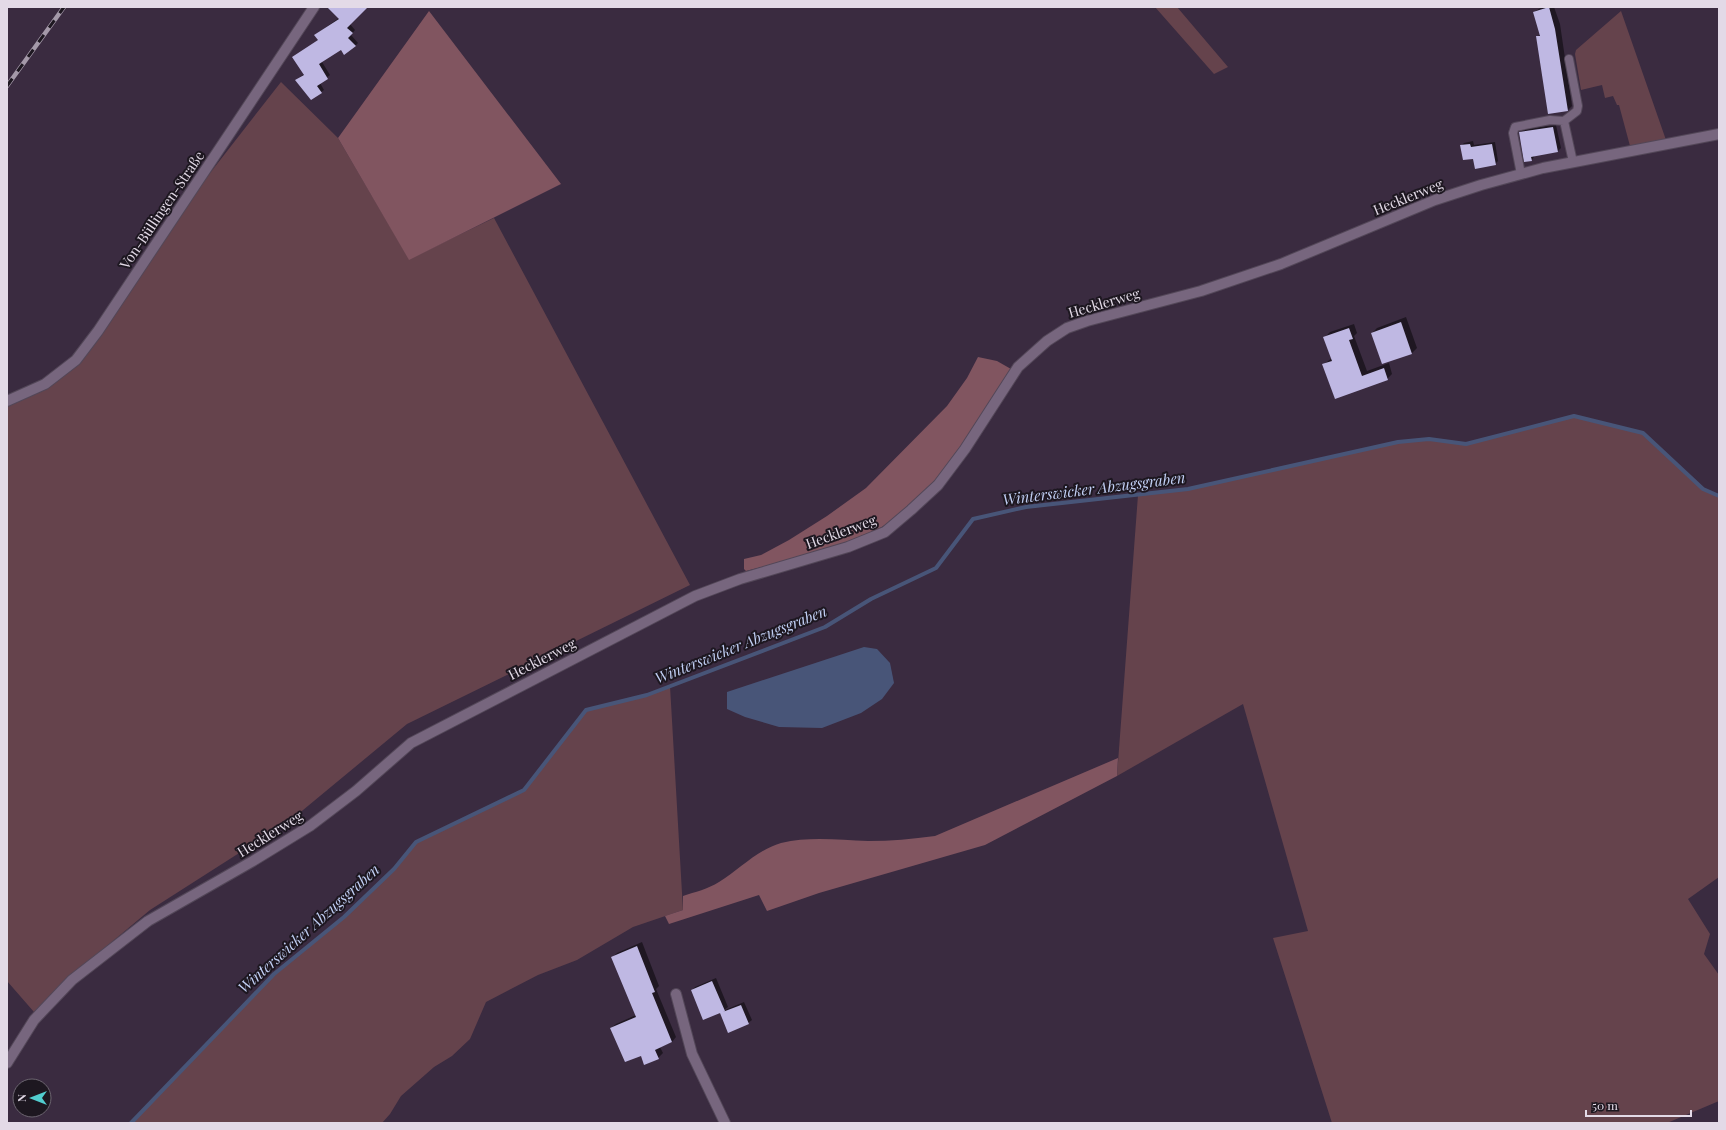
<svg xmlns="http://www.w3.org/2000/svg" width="1726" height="1130" font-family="'Playfair Display',serif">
<rect width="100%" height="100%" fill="#3a2b40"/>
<!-- green -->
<path fill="#65434c" d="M1155,7H1177L1228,67L1214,74Z
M1621,11L1666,140L1630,146L1619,105H1617L1613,96L1605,98L1602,85L1581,90L1575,54L1576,50Z
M281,82L338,138L409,259L494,218L690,585L407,724L291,820L150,910L71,976L34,1012L7,981V405L77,361L203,182Z
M1574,416L1643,433L1703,489L1719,496V877L1688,899L1710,934L1704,954L1719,975V1101L1667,1123H1332L1273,938L1308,931L1243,704L1117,776L1138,495L1188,489L1398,442L1429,439L1466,444Z
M670,686L683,910L633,927L577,960L538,975L486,1002L470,1039L452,1056L434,1067L401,1096L390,1114L382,1123H131L274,974L344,917L394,869L416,842L524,790L586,710L647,695Z"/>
<!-- forest -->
<path fill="#815560" d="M429,11L561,184L409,260L338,138Z
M978,357L997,361L1011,369C972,428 937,499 871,533C836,552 784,561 746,571L744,569V559L761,555L789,540L827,516L866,488L947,406L967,378Z
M1118,758L1117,776L985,845L819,893L767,911L759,895L669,924L665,916L683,910V896C695,892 708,889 719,882C740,869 757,850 781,843C810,836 839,840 868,841C891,841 912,839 935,836Z"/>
<!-- water -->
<path fill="#485578" d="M864,647L877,649L890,663L894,683L882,699L861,713L822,728L779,727L745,717L727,709V692Z"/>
<!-- shadow -->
<path fill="#0007" d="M338,7H367L350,24L355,30L351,35L358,43L355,46L341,48L322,62L330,75L320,83L324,90L321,92L296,80L304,74L293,57L319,40V32L339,18Z
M1542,7H1554L1560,24L1572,106L1568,110L1537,37L1541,34L1534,12Z
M1556,125L1561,148L1557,152L1535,155L1532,160L1520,132L1524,129Z
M1473,141L1474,145L1495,142L1498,161L1495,164L1474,158L1461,146L1464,143Z
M1406,317L1417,348L1412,353L1382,363L1372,333L1377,328Z
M1354,324L1357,333L1354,336L1367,371L1389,363L1392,374L1387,379L1335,398L1323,365L1332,358L1325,337L1330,332Z
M642,942L659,986L656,989L676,1037L672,1042L660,1047L663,1053L658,1058L641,1054L611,1028L616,1024L636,1015L613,957L617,953Z
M716,978L728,1007L724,1010L692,990L695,987Z
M744,1002L752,1020L748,1023L721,1014L725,1010Z"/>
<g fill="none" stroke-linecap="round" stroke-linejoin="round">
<!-- stream -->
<path stroke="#485578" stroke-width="4" d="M131,1123L274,974L344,917L394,869L416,842L524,790L586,710L647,695L825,627L871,599L936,568L973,519L1026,507L1188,489L1398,442L1429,439L1466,444L1574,416L1643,433L1703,489L1719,496"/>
</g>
<!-- building -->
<path fill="#bfb8e3" d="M327,7H368L347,28L353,33L348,38L356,46L344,55L341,50L319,64L328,79L317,86L322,93L311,100L295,80L304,75L292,57L318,40L314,35L339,19Z
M1549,7L1555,29L1568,111L1548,114L1536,36H1540L1533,12Z
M1553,127L1558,152L1531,157L1532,161L1524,162L1519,132Z
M1470,144L1471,147L1492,144L1496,165L1475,169L1473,159L1463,160L1460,145Z
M1401,322L1412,354L1382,364L1371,333Z
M1349,328L1353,339L1349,340L1362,376L1384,368L1388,380L1335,399L1322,364L1332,361L1323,337Z
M637,946L655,992L652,993L672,1042L655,1050L659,1059L644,1065L641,1056L625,1062L610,1028L636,1017L611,957Z
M712,981L725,1011L703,1020L691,990Z
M741,1005L749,1024L728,1033L720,1013Z"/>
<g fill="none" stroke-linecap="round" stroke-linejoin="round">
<defs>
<path id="lane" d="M1569,59L1578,106L1577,111L1564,121L1573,162
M1521,174L1513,133L1515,127L1550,120L1564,121"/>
<path id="street" d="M7,401L45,384L76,360L98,331L314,7
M676,994L692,1054L725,1123
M7,1063L34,1020L72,980L148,921L253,861L310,826L356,791L411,743L695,596L740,579L848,547L885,532L911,510L938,485L965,449L1018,367L1047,341L1067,328L1087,321L1201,291L1281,264L1435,200L1481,185L1543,168L1719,134"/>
</defs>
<!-- lane casing -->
<use href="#lane" stroke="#534758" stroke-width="10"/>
<!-- street casing -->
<use href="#street" stroke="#534758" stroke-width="12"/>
<!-- lane -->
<use href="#lane" stroke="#77667e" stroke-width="8"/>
<!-- street -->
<use href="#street" stroke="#77667e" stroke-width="10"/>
<defs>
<path id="rail" d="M7,86L64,7"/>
</defs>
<!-- rail casing -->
<use href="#rail" stroke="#a499a9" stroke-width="4.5"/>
<!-- rail -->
<use href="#rail" stroke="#1d1720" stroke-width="3" stroke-dasharray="9" stroke-linecap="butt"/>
</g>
<g text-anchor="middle" stroke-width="4" stroke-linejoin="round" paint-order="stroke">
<!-- street labels -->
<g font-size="14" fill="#e3dae7" stroke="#1d1720">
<text transform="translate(1408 197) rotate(-22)" y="5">Hecklerweg</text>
<text transform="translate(162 210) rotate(-56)" y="5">Von-Büllingen-Straße</text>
<text transform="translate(1104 303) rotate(-16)" y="5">Hecklerweg</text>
<text transform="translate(841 532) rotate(-20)" y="5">Hecklerweg</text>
<text transform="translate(542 659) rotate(-27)" y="5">Hecklerweg</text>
<text transform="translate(270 834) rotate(-32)" y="5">Hecklerweg</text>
</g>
<!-- water labels -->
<g font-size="15" font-style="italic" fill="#c1cff4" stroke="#1d1720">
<text transform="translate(1094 489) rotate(-7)" y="5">Winterswicker Abzugsgraben</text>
<text transform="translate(741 645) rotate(-22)" y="5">Winterswicker Abzugsgraben</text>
<text transform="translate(309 929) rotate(-42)" y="5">Winterswicker Abzugsgraben</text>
</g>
</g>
<!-- border -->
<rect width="1726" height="1130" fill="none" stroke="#e3dae7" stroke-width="16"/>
<!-- north arrow -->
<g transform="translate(32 1098) rotate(270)"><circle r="19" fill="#1d1720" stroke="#6c6570"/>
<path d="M0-3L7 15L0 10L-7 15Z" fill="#52cdcf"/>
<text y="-6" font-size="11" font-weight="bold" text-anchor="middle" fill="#e3dae7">N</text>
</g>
<!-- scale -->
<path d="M1586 1110v6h105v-6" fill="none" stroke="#e3dae7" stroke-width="2"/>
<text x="1592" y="1110" font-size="12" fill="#e3dae7" stroke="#1d1720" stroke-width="3" paint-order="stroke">50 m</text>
</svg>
